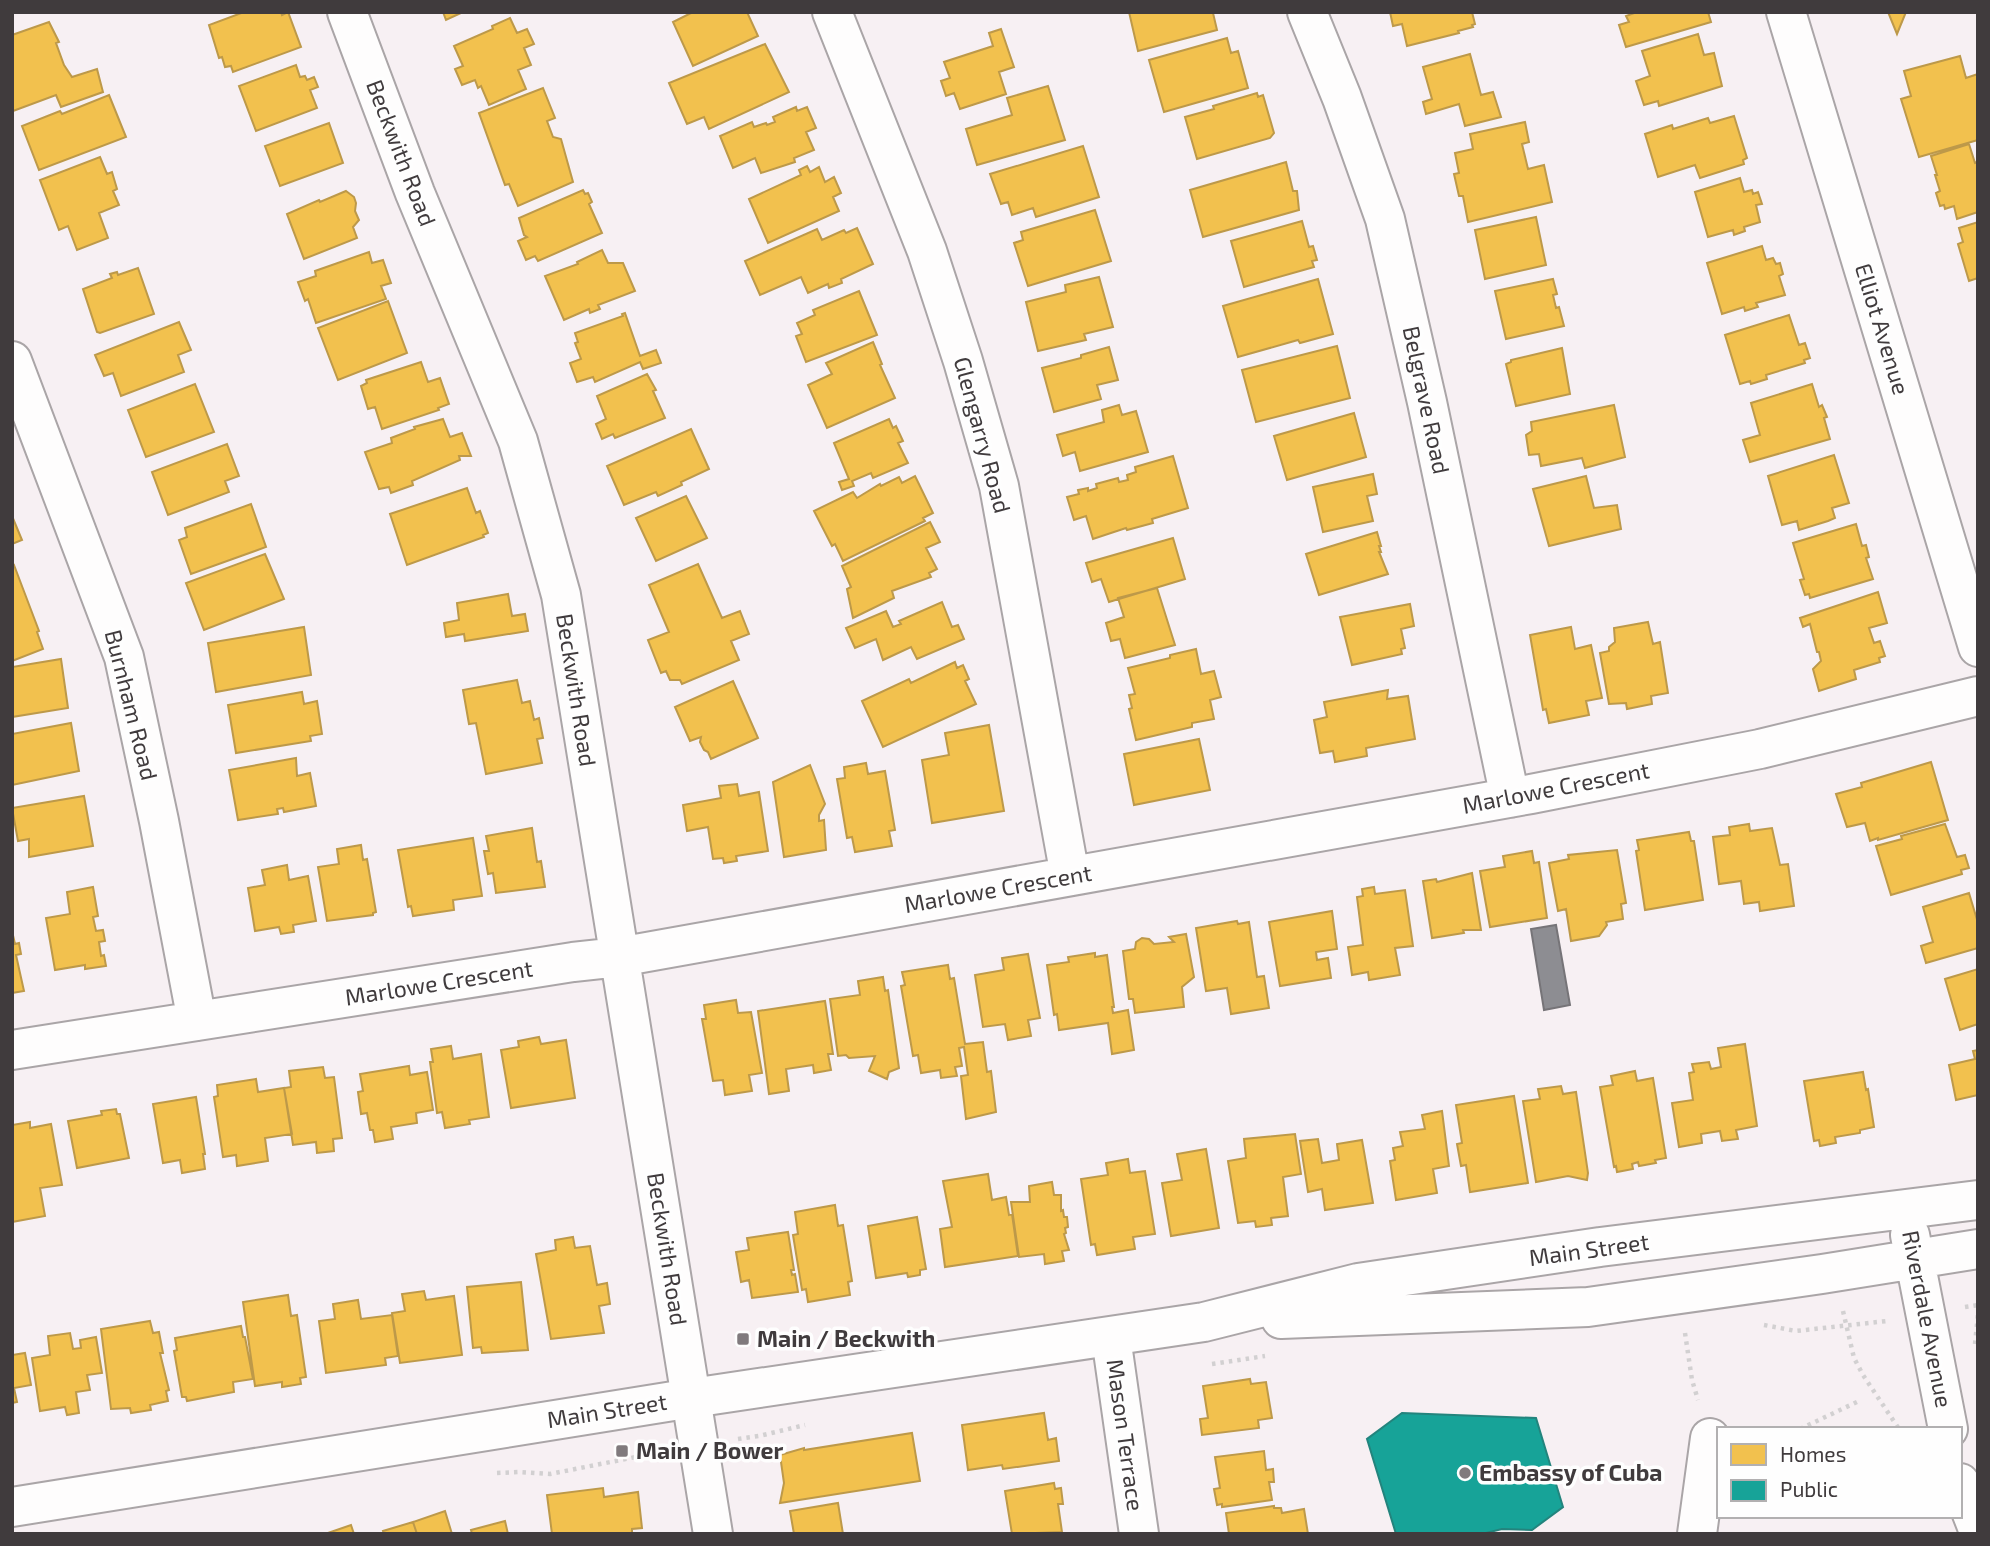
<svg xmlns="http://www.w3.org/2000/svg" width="1990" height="1546" font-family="'Exo 2',sans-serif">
<rect width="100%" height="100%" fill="#f7f0f3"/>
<!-- homes -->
<path fill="#f2c14e" stroke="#bd9949" stroke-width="2" d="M244,12H281L282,15L288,12L301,47L233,72L231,66L225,67L222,57L219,58L209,25Z
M443,12H463L446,20Z
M693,12H747L758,36L693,66L673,22Z
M1129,12H1217L1213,13L1217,30L1138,51Z
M1390,12H1472L1475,24L1472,25L1473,27L1458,31L1459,33L1407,46L1402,24L1393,26Z
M1708,12L1711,22L1626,47L1619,25L1629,22L1626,16L1637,12Z
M1888,12H1906L1897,34Z
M510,18L517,33L527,29L534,44L524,48L531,65L518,70L526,89L489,105L481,86L478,88L475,80L462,85L455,69L463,66L454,46L493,29L492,26Z
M49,22L59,42L56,43L64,65L72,77L97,69L103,92L61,107L56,95L13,111L12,35Z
M1001,29L1014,67L999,72L1006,94L960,109L954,93L946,96L941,81L950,78L944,62L993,46L989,33Z
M1698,34L1704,55L1714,53L1722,86L1659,106L1658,101L1644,105L1636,81L1650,76L1642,51Z
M1227,38L1231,53L1238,51L1248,88L1164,112L1149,60Z
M765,44L789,92L709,129L704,117L687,124L669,83Z
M1470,54L1481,95L1493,92L1501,117L1465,126L1459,104L1426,114L1423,102L1432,99L1423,67Z
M1960,56L1966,78L1978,74V140L1919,157L1901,99L1911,96L1904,71Z
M296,65L300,77L305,76L307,80L314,77L318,87L310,90L317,108L256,131L239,86Z
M1048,86L1065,140L977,165L966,129L1012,115L1007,98Z
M543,88L555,118L547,121L553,137L561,139L573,182L518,206L509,184L505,185L479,113Z
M1257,93L1258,97L1263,95L1274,133L1270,138L1197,159L1185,117L1214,109L1213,106Z
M109,95L126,137L39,170L22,126L60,111L62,114Z
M796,107L797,111L807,107L816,128L806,132L814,150L794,158L795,162L761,173L755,158L733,168L720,136L752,122L754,127L766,123L767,125L775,122L773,117Z
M1734,116L1747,158L1743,160L1744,164L1700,178L1695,165L1658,177L1645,134L1672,125L1673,129L1708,118L1710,123Z
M1525,122L1529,142L1522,144L1528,169L1544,165L1552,202L1468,222L1463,196H1459L1454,174L1459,173L1455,153L1473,149L1470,134Z
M329,123L343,163L280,186L265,146Z
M1969,144L1975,163L1978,162V212L1957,219L1954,206L1945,209L1944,205L1940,206L1936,193L1940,191L1935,175H1937L1931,156Z
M1083,146L1099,197L1036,217L1033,208L1012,215L1008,202L1001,204L990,174Z
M100,157L107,174L112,172L117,189L113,191L119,205L99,213L108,238L77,250L68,226L59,230L40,180Z
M1286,162L1293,191H1297L1299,210L1203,237L1190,190Z
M807,166L810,172L819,167L825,182L834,177L841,193L833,197L839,211L768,243L749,199L801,175L799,170Z
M1740,178L1744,192L1752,190L1753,194L1758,192L1762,204L1756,205L1760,222L1744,227L1745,231L1734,235L1733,230L1708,237L1695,192Z
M583,190L585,194L588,193L592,202L589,204L602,233L538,261L535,256L526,260L518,241L527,237L524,235L519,218Z
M346,191L354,197L356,203L355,211L359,220L353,227L357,238L304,259L287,214L319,200L320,202Z
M1095,210L1111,261L1028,286L1014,243L1023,240L1021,232Z
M1536,217L1546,265L1485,279L1475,230Z
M1302,221L1309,247L1313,246L1317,260L1312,261L1314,267L1244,287L1231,241Z
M1978,222V278L1969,281L1958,244L1963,242L1959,228Z
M857,228L873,264L841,279L842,283L829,288L828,284L808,293L801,277L760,295L745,261L817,229L822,240L844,230L846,233Z
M1762,246L1766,260L1773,258L1776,264L1780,263L1783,274L1779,276L1785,295L1756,303L1758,307L1745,311L1744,307L1722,314L1707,263Z
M602,250L608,263H623L635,291L598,305L600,309L590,313L589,309L564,320L545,276L578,264L577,262Z
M369,252L372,263L383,260L391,283L381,286L386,299L316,323L308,299L305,301L298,282L316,276L315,271Z
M138,268L154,314L100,333L97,332L83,289L112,278L110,274L117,272L118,275Z
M1099,277L1113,327L1084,334L1086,340L1038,351L1026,302L1066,292L1065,285Z
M1318,279L1333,334L1300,343L1298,340L1238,357L1223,306Z
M1553,279L1557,294L1553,295L1556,308L1559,307L1564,326L1506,339L1495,291Z
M859,291L877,335L806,362L796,336L802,334L797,323L815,315L813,310Z
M388,301L407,353L338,380L318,328Z
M625,313L640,356L656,350L661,363L643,369L640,362L595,382L593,377L577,382L570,363L581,359L575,343L578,342L575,333L623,316L622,314Z
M1789,315L1799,345L1805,343L1810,358L1804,360L1805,363L1766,375L1767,379L1751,384L1750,381L1740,384L1725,335Z
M179,322L191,350L178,355L184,372L121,396L113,373L104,376L95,355Z
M873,342L882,364L880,365L895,398L827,428L808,385L832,374L826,363Z
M1337,346L1350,398L1256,422L1242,370Z
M1109,347L1118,380L1097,385L1101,399L1054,412L1042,368L1081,358V355Z
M1562,348L1570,394L1516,406L1506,364L1511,362V360Z
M421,362L428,382L440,378L449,404L438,408L439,410L382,429L375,407L368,409L361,386L367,383L366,380Z
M647,374L656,390L653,391L665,418L615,438L613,434L602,439L596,424L606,419L597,396Z
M195,384L214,432L146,457L128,410Z
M1812,384L1819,407L1822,405L1827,417L1824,418L1830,439L1750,462L1743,440L1760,435L1751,403Z
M1119,405L1122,415L1136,411L1148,452L1080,471L1075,452L1063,456L1057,435L1104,422L1102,410Z
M1614,405L1625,457L1585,468L1582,458L1541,466L1539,454L1529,455L1526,435L1532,431L1531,422Z
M1354,413L1366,457L1287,480L1274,436Z
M443,419L450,437L462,433L471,456H459L460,460L412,481L413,485L391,493L389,487L379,489L365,452L392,443L391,438L415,429L414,427Z
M889,419L893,428L896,426L903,441L898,443L908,463L873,478L871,473L852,481L854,486L842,490L839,482L849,479L834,443Z
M691,429L709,469L681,482L682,485L658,496L656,492L624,505L607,466Z
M227,444L239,476L225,481L229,492L168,515L152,472Z
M1834,455L1849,503L1832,508L1835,518L1828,521L1799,530L1797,521L1782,525L1768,476Z
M1173,456L1188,508L1152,519L1153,523L1127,530L1126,528L1093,539L1086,516L1074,520L1067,497L1079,494L1078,490L1088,488V491L1097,488L1096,484L1118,478L1119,482L1128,480L1127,475L1136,472L1135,467Z
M1373,474L1377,494L1367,496L1373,521L1323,532L1313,487Z
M915,476L933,513L923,518L925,521L843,561L835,544L832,546L814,511L853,492L857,498L880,484L881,486L899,477L902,483Z
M1586,476L1594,508L1617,505L1621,529L1549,546L1533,489Z
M467,488L476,513L480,511L488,533L483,535L484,537L407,565L390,514Z
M686,496L707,538L656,561L636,518Z
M251,504L266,547L191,574L179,540L187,537L185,528Z
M12,516L22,540L12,544Z
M930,522L940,542L926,548L937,569L929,573L931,577L892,591L894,598L853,618L847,589L851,587L842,566Z
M1856,524L1862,546L1866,545L1869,557L1866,558L1873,579L1810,598L1809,594L1805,595L1800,580L1804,579L1793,543Z
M1377,532L1381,546H1379L1381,552H1379L1388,574L1319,595L1306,554Z
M1173,538L1185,579L1109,602L1101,579L1092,582L1086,563Z
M265,554L284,599L204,630L186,583Z
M698,564L722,618L740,611L749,634L731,641L739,660L682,684L680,680H670L666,671L661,673L648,640L669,632L649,585Z
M14,565L39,631L37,632L43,649L12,661V566Z
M1157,588L1175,645L1125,658L1120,639L1111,641L1106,623L1124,617L1118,598Z
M1878,592L1887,623L1869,628L1874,643L1880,641L1885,656L1879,658L1880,662L1854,670L1856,679L1819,691L1813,669L1821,661L1819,652H1817L1810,624L1803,627L1800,618Z
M508,594L512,616L525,614L528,631L465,641L464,634L446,637L444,623L459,620L457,603Z
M942,602L952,627L958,625L964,639L917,659L911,647L883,660L876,639L855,648L846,628L886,611L893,627L901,624L899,621Z
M1410,604L1414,626L1401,629L1405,648L1401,649L1402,654L1352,665L1340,617Z
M1648,622L1653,644L1660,642L1668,693L1651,696L1652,704L1627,709L1626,703L1609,704L1600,653L1609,651V647L1615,642L1614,628Z
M304,627L311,675L216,692L208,643Z
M1571,627L1575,649L1591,645L1602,698L1586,701L1589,715L1549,723L1546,709L1543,710L1530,635Z
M1196,649L1201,674L1214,671L1221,697L1210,700L1214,719L1192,723V727L1136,740L1129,709L1132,708L1129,695L1135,694L1128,668L1170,658V655Z
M61,659L68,708L12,717V667Z
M955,662L957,668L963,665L969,679L965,681L976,704L883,747L862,701L909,679L911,683Z
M517,680L522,703L530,701L534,720L539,718L543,738L537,739L542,763L486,774L476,723L469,724L463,690Z
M733,681L758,738L711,759L708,752L704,750L700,742L701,737L690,741L675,707Z
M1388,690L1387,699L1408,696L1415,739L1366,748L1367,756L1335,762L1333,751L1320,753L1314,720L1327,717L1324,702Z
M302,692L304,704L317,701L322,734L310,736L311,741L236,753L228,705Z
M71,723L79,771L12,785V734Z
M989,725L1004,811L932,823L922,760L949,755L945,733Z
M1199,739L1210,790L1134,805L1124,754Z
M296,758L297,776L310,773L316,806L284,812L283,808L277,809L278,814L238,820L229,770Z
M1931,762L1948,820L1878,840V838L1870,841L1865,823L1847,827L1836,794L1862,787L1861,783Z
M866,763L868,774L885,771L895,830L889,831L892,846L855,852L852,837L847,838L837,779L845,778L844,767Z
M810,765L825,804L819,815V821L824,820L826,850L784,857L773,782Z
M737,784L739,796L759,792L768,851L736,856L737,861L724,863L723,858L713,859L708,827L687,831L683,805L721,798L719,786Z
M84,796L93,846L29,857V839L18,841L12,808Z
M1749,824L1750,831L1772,828L1780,865L1788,864L1794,906L1760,911L1759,902L1744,904L1741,881L1719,884L1713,837L1730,835L1729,827Z
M1945,824L1957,857L1965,855L1969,868L1961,870L1962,874L1891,895L1876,846L1902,839L1901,836Z
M532,828L537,862L541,861L545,887L496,893L493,873L488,874L484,851H489L486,836Z
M1689,832L1691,841H1694L1703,900L1645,910L1636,851L1639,850L1637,840Z
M473,838L482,896L453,900L454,910L413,916L411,906L408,907L398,850Z
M361,845L363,860L367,859L376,912L373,913V915L327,921L318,867L339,864L337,849Z
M1617,850L1626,903L1621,904L1623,919L1606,922L1607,925L1599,936L1571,941L1566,909L1558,911L1549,863L1569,859L1568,855Z
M1532,851L1534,863L1539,862L1547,918L1490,927L1480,871L1505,867L1503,856Z
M287,865L289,880L308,876L316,921L293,925L294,932L281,934L279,927L255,931L248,888L265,885L262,870Z
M1472,873L1481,930H1463L1464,933L1432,938L1423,881L1436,879L1437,882Z
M93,887L98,916L93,917L96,931L103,930L105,941L99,942L101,956L104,955L106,966L85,969V965L55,970L46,918L70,914L67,892Z
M1374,887L1375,894L1405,890L1413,946L1395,948L1400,975L1369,980L1368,972L1352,975L1348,947L1363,945L1357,897L1363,896L1362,889Z
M1969,893L1978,923V948L1926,963L1921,946L1933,942L1923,907Z
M1332,911L1337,949L1316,952L1317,960L1328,958L1331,978L1280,986L1269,922Z
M1237,921L1238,924L1249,922L1257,977L1264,976L1269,1008L1231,1014L1227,988L1206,991L1196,928Z
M12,931L15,944L19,943L21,954L16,955L24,991L12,993Z
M1186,934L1194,977L1182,987L1184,1007L1135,1013L1133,999H1129L1123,951L1135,949L1136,942L1142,938L1149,939L1154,944L1174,942L1169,937Z
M1095,953V957L1107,955L1114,1007H1112L1113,1013L1128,1010L1134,1050L1112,1054L1108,1023L1059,1030L1057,1014L1054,1015L1047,965L1069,962L1068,957Z
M1028,954L1040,1018L1028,1020L1031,1036L1008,1040L1005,1024L983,1027L975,975L1004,970L1002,958Z
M948,965L950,979L954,978L965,1044L983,1042L987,1072L991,1071L996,1112L966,1119L961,1076L968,1075L964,1047L959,1048L962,1066L955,1067L957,1076L941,1078L940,1070L921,1073L918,1055L913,1056L901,986L905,985L902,972Z
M1978,969V1024L1960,1030L1945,979Z
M883,977L885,991L888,990L899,1068L889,1072L887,1079L869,1071L875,1056L849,1058L846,1055L838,1056L830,999L860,995L858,981Z
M736,1000L738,1013L751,1012L762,1073L749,1075L752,1091L725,1095L723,1080L713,1081L702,1019H706L704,1005Z
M825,1001L833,1054H828L831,1070L814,1073L813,1065L786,1069L789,1091L769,1094L758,1011Z
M539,1037L541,1044L566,1040L575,1098L511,1108L501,1050L519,1047L518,1041Z
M1745,1044L1757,1126L1736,1130L1738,1139L1722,1141L1720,1131L1701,1134L1702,1143L1679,1147L1672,1103L1693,1100L1689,1073L1694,1072L1692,1064L1709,1062L1711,1069L1721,1067L1718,1048Z
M451,1046L453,1059L481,1054L489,1117L469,1120L470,1124L445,1128L442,1112L437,1113L430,1062H433L431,1049Z
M1978,1050V1095L1956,1100L1949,1065L1975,1059L1973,1051Z
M409,1066L410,1075L427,1072L433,1110L416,1113L417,1123L391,1127L393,1139L375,1142L373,1130H370L367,1113L361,1114L358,1092L363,1091L360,1074Z
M323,1067L325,1078L334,1077L342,1138L333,1139L334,1151L317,1153L316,1142L293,1145L284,1088L291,1087L289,1071Z
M1635,1071L1637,1081L1653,1078L1666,1158L1655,1160L1656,1163L1639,1166L1638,1162L1632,1164L1633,1169L1617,1172L1616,1166L1614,1167L1600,1087L1613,1085L1611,1076Z
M1863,1072L1866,1090L1868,1089L1874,1127L1860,1130V1133L1835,1137L1836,1143L1820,1146L1819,1140L1814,1141L1804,1081Z
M256,1079L258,1092L284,1088L292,1134L265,1138L268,1161L237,1166L236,1155L223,1157L214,1097L218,1096L217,1085Z
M1561,1086L1563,1094L1576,1092L1588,1173L1587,1180L1568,1176L1536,1182L1523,1101L1540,1099L1538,1089Z
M1514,1096L1528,1183L1470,1192L1466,1165L1461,1166L1457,1144L1462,1143L1456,1105Z
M196,1097L205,1154H203L205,1169L182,1173L180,1160L163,1163L153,1104Z
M116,1109L117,1114H120L129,1158L77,1168L68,1121L102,1115L101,1111Z
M1442,1111L1449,1166L1433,1169L1437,1193L1396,1200L1390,1161L1395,1160L1393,1148L1403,1146L1400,1132L1425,1129L1422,1115Z
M30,1122V1128L51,1124L62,1185L40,1188L45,1216L12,1222V1125Z
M1295,1134L1301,1174L1283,1177L1288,1216L1271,1218L1272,1225L1256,1227L1255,1221L1238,1223L1228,1161L1246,1158L1244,1139Z
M1318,1139L1322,1163L1339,1160L1337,1144L1362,1140L1373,1203L1325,1210L1322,1189L1308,1192L1300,1141Z
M1206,1149L1219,1228L1171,1236L1162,1183L1182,1180L1177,1154Z
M1128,1159L1130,1173L1145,1171L1155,1234L1133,1237L1135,1249L1097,1255L1095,1244L1091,1245L1081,1179L1108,1175L1106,1163Z
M988,1174L992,1200L1006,1197L1009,1215L1012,1214L1018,1256L945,1267L940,1229L952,1227L943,1181Z
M1052,1182L1054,1195H1061V1211L1063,1210L1064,1217H1067L1068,1227L1065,1228L1066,1233L1064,1234L1069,1250L1062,1251L1064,1261L1045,1264L1044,1254L1019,1257L1011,1202H1030L1029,1186Z
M835,1205L838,1226L843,1225L852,1281L848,1282L850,1295L808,1302L806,1289L802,1290L793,1235L798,1234L795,1212Z
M917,1217L926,1269L920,1270V1275L908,1277L907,1273L876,1278L868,1226Z
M788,1232L794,1270H791L792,1275L795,1274L798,1292L752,1298L749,1280L741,1282L736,1252L749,1250L747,1238Z
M573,1237L575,1248L590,1246L597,1285L607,1283L610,1304L599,1306L604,1333L551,1339L536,1254L556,1250L555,1240Z
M521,1282L528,1350L482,1353L481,1347L473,1348L467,1287Z
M424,1291L426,1300L454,1296L462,1355L400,1363L392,1313L405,1311L402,1294Z
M288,1295L291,1316L297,1315L306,1377L300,1378L301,1384L282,1387V1382L255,1386L243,1302Z
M358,1300L361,1319L392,1315L398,1356L385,1358L386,1365L326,1373L319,1321L335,1319L333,1304Z
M150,1321L153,1333L159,1332L163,1353H160L169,1390L166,1391L168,1401L150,1405L151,1410L131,1413L130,1408L111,1409L101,1329Z
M241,1326L243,1337H245L253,1379L233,1382L234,1392L187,1401L186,1397H182L174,1351L177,1350L175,1338Z
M70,1333L73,1349L81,1348L80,1340L96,1337L102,1373L87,1375L90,1390L76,1392L79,1413L67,1415L65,1407L40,1411L32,1358L50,1355L48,1336Z
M25,1353L31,1385L14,1388L17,1402L12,1403V1355Z
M1250,1379L1251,1384L1266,1382L1272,1418L1258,1420L1259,1428L1202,1435L1200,1419L1208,1418L1203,1386Z
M1044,1413L1048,1440L1056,1438L1059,1461L1003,1469L1002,1465L968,1470L962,1425Z
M912,1433L920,1481L780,1503L784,1483L780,1455L804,1448V1450Z
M1264,1451L1266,1470L1273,1469L1274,1482H1269L1272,1500L1222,1507V1504L1217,1505L1214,1489L1220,1488L1215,1457Z
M1054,1483L1055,1489L1061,1488L1063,1504H1058L1062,1532L1012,1534L1005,1491Z
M603,1488L604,1497L638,1492L642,1528L632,1529V1534H552L547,1495Z
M838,1503L843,1534H794L790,1511Z
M1274,1506V1508H1281L1282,1513L1304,1509L1308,1534H1229L1226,1513Z
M445,1511L452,1534H417L413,1522Z
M505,1521L508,1534H472L471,1530Z
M413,1522L417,1534H384L383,1531Z
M351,1525L354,1534H325Z"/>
<!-- public -->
<path fill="#17a398" stroke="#23847d" stroke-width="2" d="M1402,1413L1536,1418L1563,1507L1532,1530L1502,1529L1482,1534H1396L1367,1439Z"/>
<!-- industry -->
<path fill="#8d8d92" stroke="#767478" stroke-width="2" d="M1556,925L1570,1005L1544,1010L1531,929Z"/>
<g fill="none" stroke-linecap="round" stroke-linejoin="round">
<defs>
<path id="street" d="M347,12L415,193L518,441L561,595L713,1534
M832,12L927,251L963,361L999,486L1070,876
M1307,12L1342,98L1385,219L1427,402L1510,798
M1786,12L1978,647
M12,361L124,657L159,821L197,1021
M12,1050L573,962L619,957L1531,794L1760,749L1978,696
M1111,1337L1139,1534
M1697,1534L1710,1438"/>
<path id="secondary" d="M1910,1235L1948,1429
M1281,1319L1588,1307L1822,1274L1978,1249
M1960,1483L1978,1529
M12,1507L692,1398L1204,1322L1358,1283L1600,1247L1978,1200"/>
</defs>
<!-- street casing -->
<use href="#street" stroke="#aaa5a7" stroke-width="42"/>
<!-- secondary casing -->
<use href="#secondary" stroke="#aaa5a7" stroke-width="42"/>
<!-- path -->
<path stroke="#d2d0d1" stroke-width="4.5" stroke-dasharray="3.5 5" stroke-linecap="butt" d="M1965,1307L1978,1305
M1843,1311L1854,1358L1863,1375L1899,1429
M1764,1325L1796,1331L1887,1321
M1685,1333L1692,1380L1698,1400
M1975,1344L1978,1314
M1212,1364L1265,1356
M1800,1429L1859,1401
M738,1439L759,1436L805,1425
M497,1473L520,1472L550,1474L661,1452"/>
<!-- street -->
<use href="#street" stroke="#fefdfd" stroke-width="38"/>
<!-- secondary -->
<use href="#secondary" stroke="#fefdfd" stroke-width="38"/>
</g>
<!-- markers -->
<g fill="#807a7d" stroke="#fefefe" stroke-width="2.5">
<rect x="736" y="1332" width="14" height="14" rx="3.5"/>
<rect x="615" y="1444" width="14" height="14" rx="3.5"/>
<circle cx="1465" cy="1473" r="7"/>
</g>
<g text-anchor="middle" stroke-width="7" stroke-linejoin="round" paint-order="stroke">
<!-- street labels -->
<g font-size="23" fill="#403b3d" stroke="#fefefe">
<text transform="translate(401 153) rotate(69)" y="8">Beckwith Road</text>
<text transform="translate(1882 329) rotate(73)" y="8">Elliot Avenue</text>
<text transform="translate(1426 400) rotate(78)" y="8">Belgrave Road</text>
<text transform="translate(982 435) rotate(75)" y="8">Glengarry Road</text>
<text transform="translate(576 690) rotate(81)" y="8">Beckwith Road</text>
<text transform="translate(131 705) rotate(76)" y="8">Burnham Road</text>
<text transform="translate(1556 788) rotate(-11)" y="8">Marlowe Crescent</text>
<text transform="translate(998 889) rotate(-10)" y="8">Marlowe Crescent</text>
<text transform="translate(439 983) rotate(-9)" y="8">Marlowe Crescent</text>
<text transform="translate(667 1249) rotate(81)" y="8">Beckwith Road</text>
<text transform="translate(1589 1250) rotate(-8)" y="8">Main Street</text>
<text transform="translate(1927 1319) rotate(79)" y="8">Riverdale Avenue</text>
<text transform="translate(607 1411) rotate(-9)" y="8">Main Street</text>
<text transform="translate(1125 1435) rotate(82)" y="8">Mason Terrace</text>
</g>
<!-- poi labels -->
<g font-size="23" font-weight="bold" fill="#403b3d" stroke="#fefefe" text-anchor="start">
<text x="757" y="1347">Main / Beckwith</text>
<text x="636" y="1459">Main / Bower</text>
<text x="1479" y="1481">Embassy of Cuba</text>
</g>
</g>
<!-- border -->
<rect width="1990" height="1546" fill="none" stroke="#403b3d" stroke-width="28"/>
<!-- legend -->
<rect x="1717" y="1427" width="245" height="91" fill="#fefefe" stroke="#b2b0b1" stroke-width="2"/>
<rect x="1731" y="1444" width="35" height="21" fill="#f2c14e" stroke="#b2b0b1" stroke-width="2"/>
<text x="1780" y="1462" font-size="21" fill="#403b3d">Homes</text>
<rect x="1731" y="1480" width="35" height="21" fill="#17a398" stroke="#b2b0b1" stroke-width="2"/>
<text x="1780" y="1497" font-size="21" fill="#403b3d">Public</text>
</svg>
